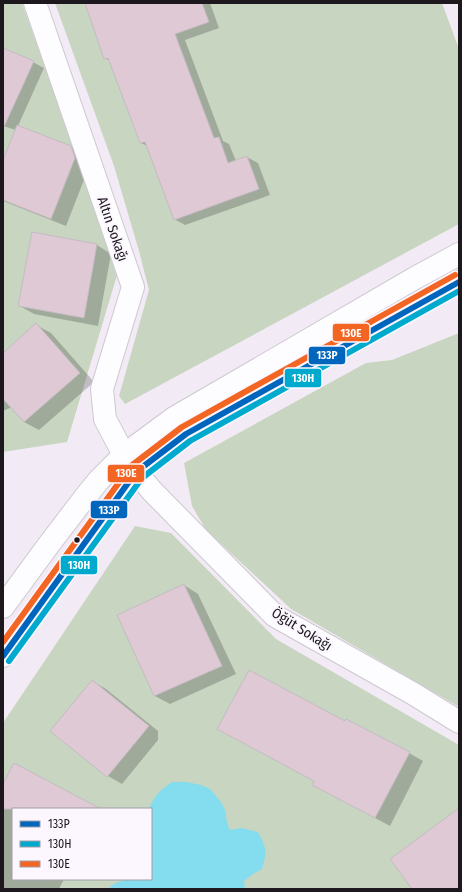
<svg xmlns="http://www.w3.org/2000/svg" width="462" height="892" font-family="'Fira Sans Condensed',sans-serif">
<rect width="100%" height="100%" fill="#f2ebf6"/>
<!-- green -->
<path fill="#c8d5c1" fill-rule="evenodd" d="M3,3H22L118,272L67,442L3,452Z
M55,3H442L459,49V224L125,404L119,396L149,290L139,251L114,166Z
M459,333V707L291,609L206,530L192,506L184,463L366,363L392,360Z
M135,526L171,533L276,639L459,745V889H3V723ZM13,809H151V879H13Z"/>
<!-- water -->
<path fill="#84dcef" d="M172,782H186L201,785L210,789L221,802L225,810L227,823L230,830L241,828L258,832C267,849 267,851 262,869L253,874L244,881L245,889H108C119,877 136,879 151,879V809H149C153,797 161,789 172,782Z"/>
<!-- shadow -->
<path fill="#0003" d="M86,3H210L219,28L185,40L223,141L229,144L236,161L247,157L258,163L270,195L185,225L174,219L147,146L141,143L110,61L105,58Z
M3,49L33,62L44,68L18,126L71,147L86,155L89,167L66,226L3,201V163L16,130L3,126Z
M97,245L111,254L98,326L34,314L20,306Z
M36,325L51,333L94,382L39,430L24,422L12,407L3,411V354Z
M184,585L198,594L236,674L170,704L155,696L118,615Z
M92,681L106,689L158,731V740L122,784L108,776L52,731Z
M345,722L409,753L423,761L390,826L313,785Z
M3,786L99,809H13V879H64L59,889H3Z"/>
<!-- building -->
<path fill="#dec9d4" stroke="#c3bcc2" d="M85,3H202L209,22L175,34L214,138L219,137L228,163L247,156L259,189L174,220L145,142L140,143L108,58L104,59Z
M3,48L34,61L3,129Z
M17,125L71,146L75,158L51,219L3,200V160Z
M32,232L97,244L84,318L18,306Z
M36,323L80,373L24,422L3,399V353Z
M184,584L222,666L154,696L117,615Z
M249,670L345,721L346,719L410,752L375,818L312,785L314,781L217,729Z
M92,680L149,726L107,777L50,731Z
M14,763L101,809H3V784Z
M459,808V889H412L390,859Z"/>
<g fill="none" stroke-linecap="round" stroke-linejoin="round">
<defs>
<path id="minor" d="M35,3L133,287L102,389L105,419L124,455L136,472L152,491L275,616L412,693L459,722"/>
<path id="tertiary" d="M3,607L50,543L86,496L99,480L124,455L174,418L415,278L459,254
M3,656L136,472L186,434L459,282"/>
</defs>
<!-- minor casing -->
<use href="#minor" stroke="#cdc8d0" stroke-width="24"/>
<!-- tertiary casing -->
<use href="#tertiary" stroke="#cdc8d0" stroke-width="24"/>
<!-- minor -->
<use href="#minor" stroke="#fdfcfe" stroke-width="22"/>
<!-- tertiary -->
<use href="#tertiary" stroke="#fdfcfe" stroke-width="22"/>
<defs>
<path id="bus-1" d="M3,656L136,472L186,434L459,282"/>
<path id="bus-2" d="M9,661L142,478L190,441L459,291"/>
<path id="bus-3" d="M3,642L131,466L182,427L455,275"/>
</defs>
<!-- bus-1 casing -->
<use href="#bus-1" stroke="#fcf7ff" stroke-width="9"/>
<!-- bus-2 casing -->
<use href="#bus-2" stroke="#fcf7ff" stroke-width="9"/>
<!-- bus-3 casing -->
<use href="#bus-3" stroke="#fcf7ff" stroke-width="9"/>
<!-- bus-1 -->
<use href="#bus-1" stroke="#0065bd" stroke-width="6"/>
<!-- bus-2 -->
<use href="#bus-2" stroke="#00a9ce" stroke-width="6"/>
<!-- bus-3 -->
<use href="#bus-3" stroke="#f26522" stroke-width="6"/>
</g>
<!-- markers -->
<circle fill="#1c181e" stroke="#fcf7ff" stroke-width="1.5" cx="77" cy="540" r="3.5"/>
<g text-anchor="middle" stroke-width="4" stroke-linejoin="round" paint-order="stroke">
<!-- street labels -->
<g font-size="14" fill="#1c181e" stroke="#fcf7ff">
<text transform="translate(113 229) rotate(71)" y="5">Altın Sokağı</text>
<text transform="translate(302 629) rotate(32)" y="5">Öğüt Sokağı</text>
</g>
</g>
<g stroke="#fcf7ff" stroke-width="1.5">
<rect x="332" y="323" width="38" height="19" rx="4" fill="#f26522"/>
<rect x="308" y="346" width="38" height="19" rx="4" fill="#0065bd"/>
<rect x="284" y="368" width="38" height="20" rx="4" fill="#00a9ce"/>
<rect x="107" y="464" width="38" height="19" rx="4" fill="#f26522"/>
<rect x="90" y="500" width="38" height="19" rx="4" fill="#0065bd"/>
<rect x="60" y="555" width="38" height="20" rx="4" fill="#00a9ce"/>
</g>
<g font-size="11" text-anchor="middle" font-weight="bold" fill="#fff">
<text x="351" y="337">130E</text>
<text x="327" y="359">133P</text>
<text x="303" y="382">130H</text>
<text x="126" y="477">130E</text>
<text x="109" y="514">133P</text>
<text x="79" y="569">130H</text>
</g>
<!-- border -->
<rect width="462" height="892" fill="none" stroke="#1c181e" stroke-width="8"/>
<!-- legend -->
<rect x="12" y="808" width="140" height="72" fill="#fcf7ff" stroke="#a29ea5"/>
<rect x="20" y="821" width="20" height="6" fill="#0065bd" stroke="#a29ea5"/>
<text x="48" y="828" font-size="12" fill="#1c181e">133P</text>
<rect x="20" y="841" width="20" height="6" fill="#00a9ce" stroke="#a29ea5"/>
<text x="48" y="848" font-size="12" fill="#1c181e">130H</text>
<rect x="20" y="861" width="20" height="6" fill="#f26522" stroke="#a29ea5"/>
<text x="48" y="868" font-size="12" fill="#1c181e">130E</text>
</svg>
